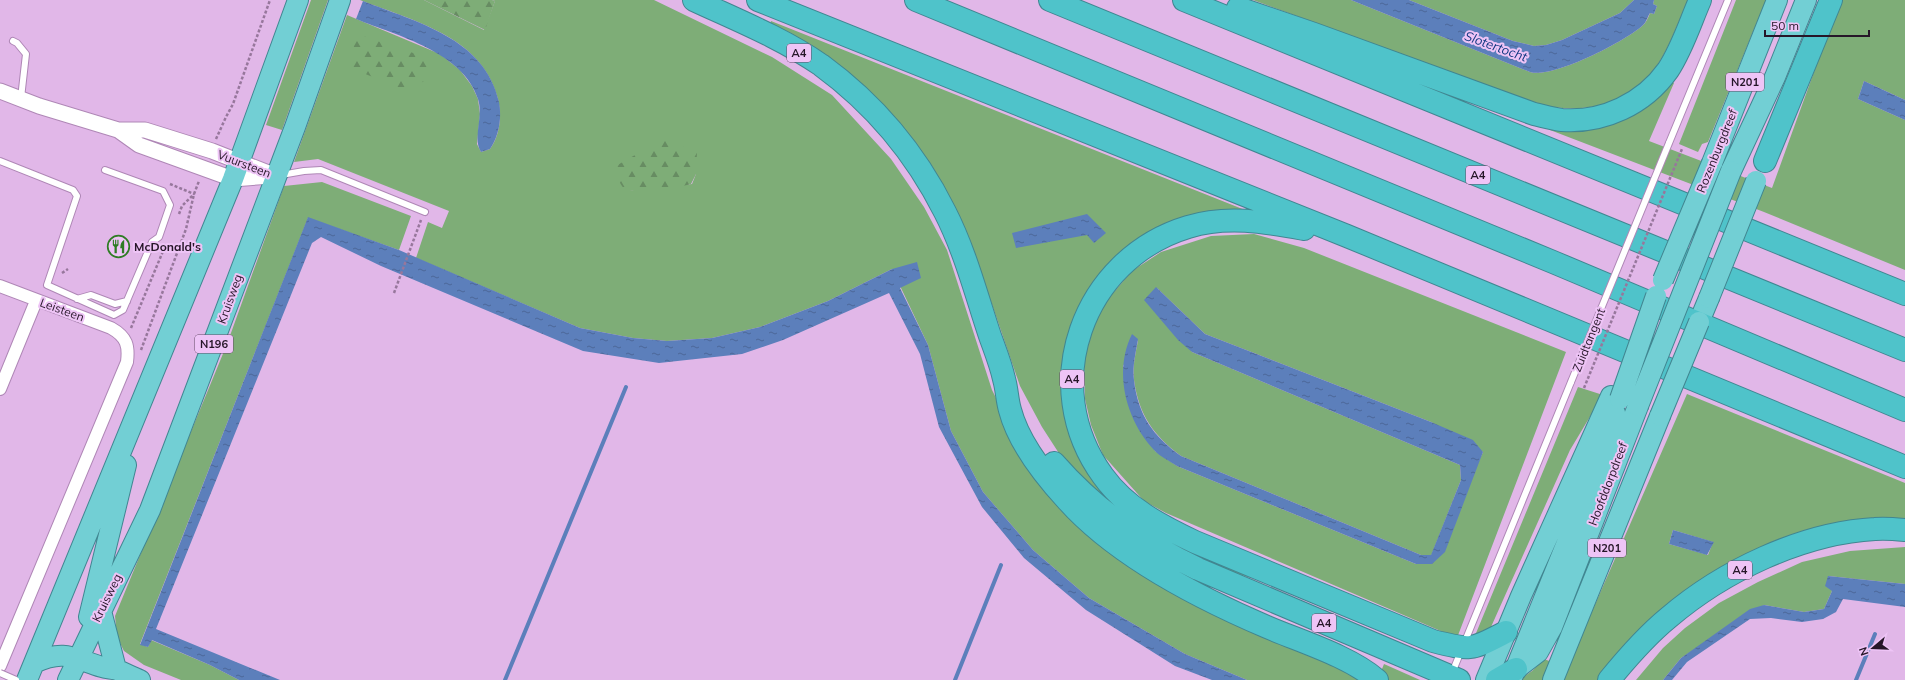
<svg xmlns="http://www.w3.org/2000/svg" width="1905" height="680" font-family="Mulish,sans-serif">
<defs>
<pattern id="forest-firs" width="22" height="20" patternUnits="userSpaceOnUse"><rect width="22" height="20" fill="#7ead77"/><path d="M5 1l3.5 6h-7zM16 11l3.5 6h-7z" fill="#678c62"/></pattern>
<pattern id="water-ripples" width="26" height="14" patternUnits="userSpaceOnUse"><rect width="26" height="14" fill="#5c7fbb"/><path d="M2 4q2-2 4 0t4 0M15 11q2-2 4 0t4 0" fill="none" stroke="#4c6798"/></pattern>
</defs>
<rect width="100%" height="100%" fill="#e1b7e8"/>
<!-- grass -->
<path fill="#7ead77" fill-rule="evenodd" d="M311,0H328L282,130L266,125Z
M360,0H424L484,30L495,1L492,0H654L772,57L832,95L891,159L924,207L947,250L992,390L1026,458L1060,503L1339,665L1361,680H1247L1185,654L1089,598L1033,550L983,492L951,431L928,345L892,269L828,301L760,327L712,338L667,341L633,338L580,328L416,258L428,222L442,228L449,211L318,159L294,162L347,15L440,54L460,70L472,86L478,99L480,114L477,144L481,152L490,149C500,135 502,116 498,99C482,36 413,21 360,0ZM696,174L692,184L630,191Z
M1253,0H1351L1530,72C1552,79 1624,42 1642,26C1646,23 1648,18 1650,13L1654,14L1657,6L1653,4L1654,0H1688C1678,22 1670,47 1656,67C1628,106 1580,116 1535,103Z
M1409,0H1634L1620,13L1562,40L1546,45L1534,46L1513,41Z
M1736,0H1766L1708,142L1702,144L1698,152L1679,144Z
M1840,0H1905V100L1864,81L1858,99L1905,120V270L1764,212L1550,130L1553,125L1670,82L1674,83L1649,141L1772,188Z
M771,21L1250,212L1152,234L1070,347L1095,472L1253,571L1251,578L1184,556L1109,508L1062,458L1042,427L1020,386L972,246L953,204L932,166L906,132L769,28Z
M322,182L411,216L399,250L308,218L140,644L148,647L151,640L210,665L239,680H181L144,665L124,651L117,637L115,616L227,344L284,186Z
M1254,234L1304,248L1566,352L1457,638L1166,513L1144,501L1103,455L1091,425L1085,399L1084,365L1089,334L1107,300L1132,271L1161,252L1211,236ZM1157,288L1205,334L1431,422L1483,452L1432,564H1416L1177,466L1155,451L1123,366L1138,340C1136,352 1132,367 1134,380C1139,415 1153,435 1181,456L1421,555L1431,556L1461,480L1460,465L1192,352Z
M1578,387L1603,395L1570,450L1491,627L1483,636L1474,638Z
M1687,394L1905,483V522L1776,546L1601,680H1562ZM1673,530L1713,542L1708,555L1669,544Z
M1905,547V584L1828,576L1832,591L1824,609L1804,612L1764,605L1681,658L1663,680H1636L1663,648L1685,628L1719,603L1758,582L1802,562L1850,551Z
M1544,659L1552,662L1545,680H1519L1532,671Z
M1384,664L1420,680H1384L1380,674Z"/>
<!-- forest -->
<path fill="url(#forest-firs)" d="M424,0H492L495,1L485,30Z
M357,34L431,59L427,80L405,90L348,67Z
M663,139L697,152L696,174L691,184C680,187 634,195 625,189C619,185 617,174 614,167Z"/>
<!-- water -->
<path fill="url(#water-ripples)" d="M1351,0H1409L1513,41L1534,46L1546,45L1562,40L1620,13L1634,0H1654L1653,4L1657,6L1654,14L1650,13C1647,18 1646,23 1642,26C1624,42 1552,79 1530,72Z
M363,1C416,22 485,38 499,102C502,118 499,136 490,149L481,152C472,138 484,117 478,99C463,52 398,36 356,19Z
M1864,81L1905,100V120L1858,99Z
M1087,214L1106,233L1094,243L1087,235L1016,248L1012,233Z
M308,217L399,250L580,328L633,338L667,341L712,338L760,327L828,301L892,269L917,262L921,278L900,288L928,345L951,431L983,492L1033,550L1089,598L1185,654L1247,680H1212L1175,666L1086,610L1024,558L982,507L939,427L920,354L889,293L783,340L742,354L659,363L583,351L381,266L321,237L312,243L156,629L280,680H239L210,665L152,640L148,647L140,645Z
M1156,287L1205,334L1431,422L1473,440L1483,452L1445,552L1432,564H1416L1177,466C1170,461 1160,457 1154,450C1126,420 1113,372 1132,334L1138,339C1136,352 1132,367 1134,380C1138,415 1153,436 1181,456L1421,555H1431L1461,480L1460,465L1192,352L1178,340L1144,300Z
M1673,530L1714,542L1707,555L1669,544Z
M1828,576L1905,584V607L1843,599L1836,612L1823,619L1802,622L1771,618L1750,619L1687,662L1672,680H1663L1681,658L1750,609L1764,605L1804,612L1824,609L1832,591L1825,586Z"/>
<g fill="none" stroke-linecap="round" stroke-linejoin="round">
<!-- stream -->
<path stroke="#5c7fbb" stroke-width="4" d="M505,680L626,387
M955,680L1001,565
M1856,680L1875,634"/>
<defs>
<path id="service" d="M13,41L17,43L26,54L21,98
M1669,143L1728,0
M0,161L73,190L77,196L47,285L114,315L123,310L152,242L159,237L170,205L163,191L105,170
M281,175L304,171L321,170L425,212
M77,299L91,295L115,304L127,301
M1452,673L1571,382"/>
<path id="minor" d="M0,286L111,328C127,337 129,346 127,362L0,666
M0,389L36,301"/>
<path id="tertiary" d="M0,91L39,106L118,130H145L212,151L276,176
M118,130L139,145L233,179L271,176"/>
<path id="trunk" d="M1712,163L1777,0
M1731,171L1775,77L1806,0
M1699,322L1709,298
M101,611L116,669
M89,617L126,465
M34,663C64,649 73,658 102,667C107,669 112,668 117,670C125,673 132,677 140,680
M1516,669L1538,652L1552,627L1638,406
M27,680L233,179L298,0
M68,680L150,510L295,127L340,0
M1486,680L1521,596L1611,396
M1511,680L1597,469L1615,413
M1553,680L1660,416"/>
<path id="motorway" d="M694,0C737,20 782,38 821,65C873,103 916,154 945,212C965,251 976,294 990,336C995,350 1001,365 1004,379C1007,389 1007,400 1010,410C1018,441 1045,476 1067,500C1116,555 1199,598 1267,627C1302,642 1349,656 1377,680
M758,0L1347,236L1905,467
M916,0L1553,262L1905,410
M1050,0L1905,350
M1184,0L1905,294
M1238,8L1314,34L1534,114C1543,116 1553,119 1562,120C1603,123 1644,104 1668,70C1682,49 1690,23 1700,0
M1765,161L1831,0
M1304,229C1265,222 1227,215 1188,227C1082,259 1037,386 1103,476C1126,508 1161,526 1195,542L1433,641C1472,651 1471,650 1506,632
M1054,463C1096,511 1142,542 1198,569L1459,680
M1497,680L1516,669
M1609,680C1627,658 1646,636 1668,618C1723,571 1802,533 1875,529C1885,528 1895,529 1905,530"/>
</defs>
<!-- service casing -->
<use href="#service" stroke="#af87b6" stroke-width="8"/>
<!-- minor casing -->
<use href="#minor" stroke="#af87b6" stroke-width="14"/>
<!-- tertiary casing -->
<use href="#tertiary" stroke="#af87b6" stroke-width="17"/>
<!-- trunk casing -->
<use href="#trunk" stroke="#418691" stroke-width="22"/>
<!-- motorway casing -->
<use href="#motorway" stroke="#418691" stroke-width="24"/>
<!-- path -->
<path stroke="#97779c" stroke-width="2.5" stroke-dasharray="3 2" stroke-linecap="butt" d="M216,139L226,117L233,104L270,0
M170,184L194,194
M179,214L182,206L194,194
M62,273L68,269
M394,293L421,220
M131,328L166,244
M141,350L186,229L194,194L199,181"/>
<!-- service -->
<use href="#service" stroke="#fff" stroke-width="6"/>
<!-- minor -->
<use href="#minor" stroke="#fff" stroke-width="12"/>
<!-- tertiary -->
<use href="#tertiary" stroke="#fff" stroke-width="15"/>
<!-- trunk -->
<use href="#trunk" stroke="#72cfd4" stroke-width="20"/>
<!-- motorway -->
<use href="#motorway" stroke="#4fc3ca" stroke-width="22"/>
<defs>
<path id="service-bridge" d="M1571,382L1669,143
M0,673L16,680"/>
<path id="trunk-bridge" d="M1663,280L1712,163
M1709,298L1756,181
M1620,399L1656,296
M1638,406L1731,171
M1660,416L1699,322"/>
</defs>
<!-- service-bridge casing -->
<use href="#service-bridge" stroke="#af87b6" stroke-width="8" stroke-linecap="butt"/>
<!-- trunk-bridge casing -->
<use href="#trunk-bridge" stroke="#418691" stroke-width="22" stroke-linecap="butt"/>
<!-- path-bridge -->
<path stroke="#97779c" stroke-width="2.5" stroke-dasharray="3 2" stroke-linecap="butt" d="M1584,388L1682,149"/>
<!-- service-bridge -->
<use href="#service-bridge" stroke="#fff" stroke-width="6"/>
<!-- trunk-bridge -->
<use href="#trunk-bridge" stroke="#72cfd4" stroke-width="20"/>
</g>
<!-- icons -->
<defs>
<symbol id="restaurant-ring" viewBox="-11 -11 22 22"><circle r="9.5" fill="#eec4f6" stroke="#2f7c25" stroke-width="1.5"/><path d="M-5-6h1v4h1v-4h1v4h1v-4h1v5L-1.5 .5V6h-2V.5L-5-1ZM5-6V6H3V1.5H1.5Q1.5-4 5-6Z" fill="#2f7c25"/></symbol>
</defs>
<g fill-rule="evenodd">
<use href="#restaurant-ring" x="106" y="234" width="25" height="25"/>
</g>
<g text-anchor="middle" stroke-width="4" stroke-linejoin="round" paint-order="stroke">
<!-- shield labels -->
<g fill="#eec4f6" stroke="#624a66" stroke-width="1">
<rect x="787" y="44" width="24" height="18" rx="3"/>
<rect x="1726" y="73" width="38" height="18" rx="3"/>
<rect x="1466" y="166" width="24" height="18" rx="3"/>
<rect x="195" y="335" width="38" height="18" rx="3"/>
<rect x="1060" y="370" width="24" height="18" rx="3"/>
<rect x="1588" y="539" width="38" height="18" rx="3"/>
<rect x="1728" y="561" width="24" height="18" rx="3"/>
<rect x="1312" y="614" width="24" height="18" rx="3"/>
</g>
<g font-size="11" font-weight="bold" fill="#261628">
<text x="799" y="57">A4</text>
<text x="1745" y="86">N201</text>
<text x="1478" y="179">A4</text>
<text x="214" y="348">N196</text>
<text x="1072" y="383">A4</text>
<text x="1607" y="552">N201</text>
<text x="1740" y="574">A4</text>
<text x="1324" y="627">A4</text>
</g>
<!-- street labels -->
<g font-size="12" fill="#261628" stroke="#eec4f6">
<text transform="translate(1717 151) rotate(-68)" y="4">Rozenburgdreef</text>
<text transform="translate(244 164) rotate(21)" y="4">Vuursteen</text>
<text transform="translate(230 299) rotate(-70)" y="4">Kruisweg</text>
<text transform="translate(62 310) rotate(20)" y="4">Leisteen</text>
<text transform="translate(1589 340) rotate(-68)" y="4">Zuidtangent</text>
<text transform="translate(1608 484) rotate(-69)" y="4">Hoofddorpdreef</text>
<text transform="translate(107 598) rotate(-64)" y="4">Kruisweg</text>
</g>
<!-- poi labels -->
<g font-size="12" font-weight="bold" fill="#261628" stroke="#eec4f6" text-anchor="start">
<text x="134" y="251">McDonald's</text>
</g>
<!-- water labels -->
<g font-size="13" font-style="italic" fill="#103881" stroke="#eec4f6">
<text transform="translate(1496 46) rotate(20)" y="5">Slotertocht</text>
</g>
</g>
<!-- north arrow -->
<g transform="translate(1873 648) rotate(251)" stroke="#eec4f6" stroke-width="3" paint-order="stroke">
<path d="M0-3L7 15L0 10L-7 15Z" fill="#261628"/>
<text y="-6" font-size="11" font-weight="bold" text-anchor="middle" fill="#261628">N</text>
</g>
<!-- scale -->
<path d="M1765 30v6h104v-6" fill="none" stroke="#261628" stroke-width="2"/>
<text x="1771" y="30" font-size="12" fill="#261628" stroke="#eec4f6" stroke-width="3" paint-order="stroke">50 m</text>
</svg>
